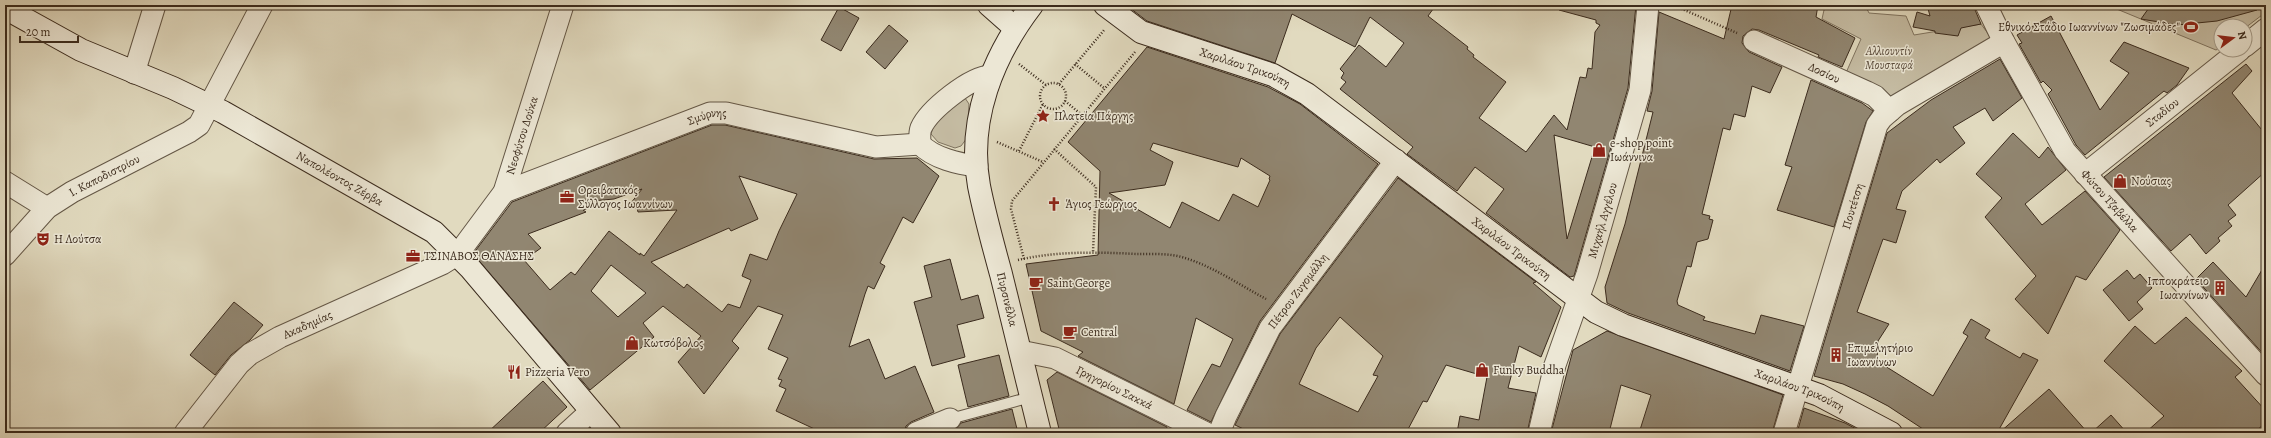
<svg xmlns="http://www.w3.org/2000/svg" width="2271" height="438" font-family="Alegreya,serif">
<rect width="100%" height="100%" fill="#e1dabf"/>
<filter id="stains"><feTurbulence type="fractalNoise" baseFrequency=".005" numOctaves="4"/><feColorMatrix values="0 0 0 0 .2 0 0 0 0 .09 0 0 0 0 .02 0 0 0 .5 -.17"/></filter>
<radialGradient id="worn" r=".72"><stop offset=".6" stop-color="#630" stop-opacity="0"/><stop offset="1" stop-color="#630" stop-opacity=".3"/></radialGradient>
<!-- green -->
<path fill="#c5bca3" stroke="#807460" d="M1833,5H1865L1869,13L1906,16L1914,35L1981,24L1995,43L1898,99L1845,75L1861,39L1822,19L1824,10Z
M2107,5H2266V12L2245,28V26H2221V47L2216,50Z
M965,98L969,104L967,138L961,146L955,148L938,142L931,134L935,121Z"/>
<!-- building -->
<path fill="#918671" stroke="#3b2b1d" fill-rule="evenodd" d="M1126,5H1436L1428,16L1468,47L1467,49L1474,55L1473,57L1506,82L1479,118L1526,152L1554,115L1567,130L1580,77L1586,78L1588,68L1592,69L1595,32L1600,25L1596,23V20L1559,10L1560,5H1636L1628,88L1574,276L1570,277L1486,213L1504,189L1475,167L1457,191L1407,154L1413,147L1340,89L1346,82L1341,78L1344,73L1340,69L1359,45L1386,67L1404,43L1370,17L1355,47L1292,14L1275,63L1147,21ZM1554,135L1595,147L1567,239Z
M1732,5H1818L1816,17L1855,38L1842,67L1818,57L1819,55L1759,30L1752,29L1743,36L1742,43L1749,52L1782,67L1770,93L1752,86L1745,117L1734,114L1730,130L1723,128L1702,214L1710,216L1709,219L1713,220L1708,239L1697,242L1691,267L1687,266L1677,301L1678,305L1705,317L1703,320L1755,334L1761,315L1804,326L1790,371L1628,313L1607,303L1605,287L1625,224L1653,112L1647,111L1652,91L1659,12L1724,39Z
M1927,5H1973L1981,24L1961,28L1958,36L1935,33V31L1913,27L1917,12L1930,16Z
M2151,5H2256L2257,10L2217,21L2177,25L2141,19Z
M839,7L859,18L841,51L821,40Z
M2051,16L2100,110L2129,73L2110,61L2124,42L2189,68L2177,85L2167,93L2164,91L2085,155L2076,145L2048,94L2052,90L2043,81L2041,83L2019,44L2022,43L2017,35Z
M889,25L908,41L885,69L866,52Z
M1147,47L1268,87L1300,104L1378,164L1260,321L1211,422L1187,410L1212,364L1220,367L1233,339L1196,318L1174,404L1078,356L1083,352L1041,331L1026,264L1098,255L1100,171L1068,142ZM1153,143L1238,167L1241,158L1270,176L1269,179L1270,180L1258,207L1233,194L1219,221L1182,202L1170,228L1109,193L1165,185L1173,162L1150,150Z
M2000,59L2022,98L1993,121L1985,108L1953,127L1965,143L1940,163L1937,159L1902,191L1896,209L1906,211L1896,243L1883,239L1857,312L1889,324L1878,341L1877,361L1933,396L1968,336L1963,333L1971,319L1990,330L1985,338L2020,358L2023,353L2038,360L1997,433H1929L1888,406L1865,394L1843,384L1814,376L1887,133L1931,100Z
M2246,64L2252,71L2232,93L2266,135V171L2228,205L2236,215L2228,221L2232,226L2218,238L2220,241L2206,254L2190,234L2171,251L2104,177Z
M1811,80L1862,103L1873,111L1866,122L1834,227L1777,210L1792,167L1785,165Z
M712,125H725L874,159L917,158L939,176L913,223L903,217L880,263L885,266L874,289L868,286L865,294L849,347L869,339L885,379L915,366L934,412L911,422L906,426L904,433H823L776,411L786,389L779,386L782,380L778,379L788,358L768,349L783,315L758,306L732,341L739,348L704,394L678,362L701,336L663,306L643,323L654,337L590,390L473,254L512,202ZM739,176L797,194L779,231L767,260L750,254L742,276L751,280L740,308L728,304L722,312L687,284L684,288L651,262L729,228L731,231L758,219ZM642,189L627,208H637L638,212L677,210L644,256L640,253V255L609,231L575,275L571,272L550,290L524,260L541,248L528,234L586,212L583,210L594,206L592,201L614,199ZM611,265L646,293L618,317L591,291Z
M2013,133L2039,158L2048,147L2066,170L2025,204L2042,225L2085,191L2120,230L2086,280L2076,276L2048,334L2015,299L2036,276L1985,217L2002,198L1976,174Z
M1398,178L1536,282L1533,283L1561,307L1541,357L1519,346L1508,388L1536,393L1527,433H1457L1460,416L1479,420L1487,377L1446,365L1427,402L1423,401L1406,433H1252L1235,425L1280,334ZM1340,317L1383,356L1373,375L1378,376L1358,412L1299,384L1316,348Z
M950,259L961,300L978,295L984,318L957,325L965,357L932,366L914,302L932,297L924,266Z
M2213,262L2246,297L2266,263V357L2196,279Z
M2127,270L2134,279L2140,274L2152,288L2137,302L2143,309L2129,321L2103,290Z
M234,302L263,325L250,340L231,355L215,375L190,355Z
M2186,317L2242,371L2235,377L2266,411V422L2254,433H2145L2164,416L2104,361L2135,326L2155,344Z
M1607,331L1783,395L1772,433H1639L1651,395L1621,385L1609,433H1561V431L1552,429L1573,350Z
M999,355L1009,396L968,407L958,365Z
M1057,372L1167,427L1166,433H1060L1047,380Z
M543,381L567,407L539,433H487Z
M2049,389L2088,433H1999Z
M1804,408L1845,423L1864,433H1797Z
M1012,409L1018,433H948L955,430L961,423Z
M2111,415L2127,433H2091Z"/>
<g fill="none" stroke-linecap="round" stroke-linejoin="round">
<defs>
<path id="lane" d="M950,419L1031,397"/>
<g id="street">
<path id="s1" d="M1986,5L2004,42L2065,151L2266,375"/>
<path id="s2" d="M1754,41L1867,92L1875,96L1890,111"/>
<path d="M2245,46L2266,29"/>
<path d="M134,73L155,5"/>
<path d="M977,166C959,164 933,158 920,144C920,139 919,133 921,128C929,110 970,77 990,76"/>
<path id="s3" d="M2085,174L2240,50"/>
<path d="M5,182L47,208"/>
<path id="s4" d="M504,192L710,113H726L876,147L920,144"/>
<path id="s5" d="M5,255L47,208L72,192L189,132L199,125L262,5"/>
<path id="s6" d="M1020,351L1055,358L1206,433"/>
<path id="s7" d="M185,433L239,364L250,354L280,337L442,264L458,254L504,192L563,5"/>
<path d="M567,433L591,411"/>
<path d="M916,433L950,419"/>
<path id="s8" d="M1219,433L1226,416L1270,328L1396,160"/>
<path id="s9" d="M1539,433L1555,365L1587,274L1640,90L1648,5"/>
<path id="s10" d="M1784,433L1877,125L1882,118L1897,105L2004,42"/>
</g>
<g id="secondary">
<path d="M989,5L1015,28"/>
<path id="s11" d="M1032,5C993,56 967,120 979,186C985,216 993,245 1001,274C1014,327 1027,380 1040,433"/>
<path id="s12" d="M1105,5L1141,32L1273,75L1307,94L1596,312L1623,325L1819,395L1891,433"/>
<path id="s13" d="M5,8L81,50L173,88L223,112L434,232L470,268L610,433"/>
</g>
</defs>
<!-- lane casing -->
<use href="#lane" stroke="#645746" stroke-width="12"/>
<!-- street casing -->
<use href="#street" stroke="#645746" stroke-width="23"/>
<!-- secondary casing -->
<use href="#secondary" stroke="#3b2b1d" stroke-width="24"/>
<!-- path -->
<path stroke="#3b2b1d" stroke-width="2.5" stroke-dasharray="1 2" stroke-linecap="butt" d="M1673,5L1737,33
M1019,64L1046,85
M1075,64L1104,88
M1040 96a13 13 0 1 1 26 0a13 13 0 1 1-26 0Z
M1059,84L1105,29
M1065,101L1082,115
M997,142L1043,162
M1054,149L1096,187L1093,252
M1019,151L1043,104
M1024,259L1011,209L1012,201L1135,52
M1018,260C1057,251 1097,252 1137,254C1152,254 1170,253 1185,258C1214,267 1240,285 1266,299"/>
<!-- lane -->
<use href="#lane" stroke="#ece7d5" stroke-width="10"/>
<!-- street -->
<use href="#street" stroke="#ece7d5" stroke-width="21"/>
<!-- secondary -->
<use href="#secondary" stroke="#ece7d5" stroke-width="22"/>
</g>
<!-- icons -->
<defs>
<symbol id="stadium-bare" viewBox="-9 -9 18 18"><path d="M0-5a6.5 5 0 1 0 0 10a6.5 5 0 1 0 0-10ZM-3.5-1.8h7v3.6h-7Z" fill="#8f2418" stroke="#ece7d5" stroke-width="2.5" paint-order="stroke"/></symbol>
<symbol id="sight-bare" viewBox="-9 -9 18 18"><path d="M0-6L1.8-2.2L6-1.7L2.9 1.2L3.7 5.4L0 3.3L-3.7 5.4L-2.9 1.2L-6-1.7L-1.8-2.2Z" fill="#8f2418" stroke="#ece7d5" stroke-width="2.5" paint-order="stroke"/></symbol>
<symbol id="shop-bare" viewBox="-9 -9 18 18"><path d="M-5-2.5h2.3a2.7 3.5 0 0 1 5.4 0H5L5.5 6h-11ZM-1.5-2.5h3a1.5 2.3 0 0 0-3 0Z" fill="#8f2418" stroke="#ece7d5" stroke-width="2.5" paint-order="stroke"/></symbol>
<symbol id="office-bare" viewBox="-9 -9 18 18"><path d="M-6-3h4V-5.5h4V-3h4V5H-6ZM-1-4.5V-3h2v-1.5ZM-6 0V1H6V0Z" fill="#8f2418" stroke="#ece7d5" stroke-width="2.5" paint-order="stroke"/></symbol>
<symbol id="church-bare" viewBox="-9 -9 18 18"><path d="M-1.2-6h2.4v3.5h3.3v2.4h-3.3V6h-2.4V-.1h-3.3v-2.4h3.3Z" fill="#8f2418" stroke="#ece7d5" stroke-width="2.5" paint-order="stroke"/></symbol>
<symbol id="theatre-bare" viewBox="-9 -9 18 18"><path d="M-5-5.5Q0-4 5-5.5V0Q5 5 0 6Q-5 5-5 0ZM-3.3-2.5H-1v1.5H-3.3ZM1-2.5H3.3v1.5H1ZM-2.8 1Q0 5.5 2.8 1Z" fill="#8f2418" stroke="#ece7d5" stroke-width="2.5" paint-order="stroke"/></symbol>
<symbol id="cafe-bare" viewBox="-9 -9 18 18"><path d="M-5.5-4.5H6V0H3Q3 3.5 0 3.5H-2.5Q-5.5 3.5-5.5 0ZM3-3.2v2h1.7v-2ZM-6 4.5H4V6H-6Z" fill="#8f2418" stroke="#ece7d5" stroke-width="2.5" paint-order="stroke"/></symbol>
<symbol id="building-bare" viewBox="-9 -9 18 18"><path d="M-4-6H4V6H1V3H-1V6H-4ZM-2.5-4.3h1.7v1.8h-1.7ZM.8-4.3h1.7v1.8H.8ZM-2.5-1h1.7V.8h-1.7ZM.8-1h1.7V.8H.8Z" fill="#8f2418" stroke="#ece7d5" stroke-width="2.5" paint-order="stroke"/></symbol>
<symbol id="restaurant-bare" viewBox="-9 -9 18 18"><path d="M-5-6h1v4h1v-4h1v4h1v-4h1v5L-1.5 .5V6h-2V.5L-5-1ZM5-6V6H3V1.5H1.5Q1.5-4 5-6Z" fill="#8f2418" stroke="#ece7d5" stroke-width="2.5" paint-order="stroke"/></symbol>
</defs>
<g fill-rule="evenodd">
<use href="#stadium-bare" x="2181" y="17" width="20" height="20"/>
<use href="#sight-bare" x="1033" y="106" width="20" height="20"/>
<use href="#shop-bare" x="1589" y="140" width="20" height="20"/>
<use href="#shop-bare" x="2110" y="171" width="20" height="20"/>
<use href="#office-bare" x="557" y="187" width="20" height="20"/>
<use href="#church-bare" x="1044" y="194" width="20" height="20"/>
<use href="#theatre-bare" x="33" y="229" width="20" height="20"/>
<use href="#office-bare" x="403" y="246" width="20" height="20"/>
<use href="#cafe-bare" x="1026" y="273" width="20" height="20"/>
<use href="#building-bare" x="2210" y="278" width="20" height="20"/>
<use href="#cafe-bare" x="1060" y="322" width="20" height="20"/>
<use href="#shop-bare" x="622" y="333" width="20" height="20"/>
<use href="#building-bare" x="1826" y="345" width="20" height="20"/>
<use href="#shop-bare" x="1472" y="360" width="20" height="20"/>
<use href="#restaurant-bare" x="504" y="362" width="20" height="20"/>
</g>
<g text-anchor="middle" stroke-width="3" stroke-linejoin="round" paint-order="stroke">
<!-- poi labels -->
<g font-size="12" fill="#3b2b1d" stroke="#ece7d5" text-anchor="start">
<text x="2180" y="31" text-anchor="end">Εθνικό Στάδιο Ιωαννίνων "Ζωσιμάδες"</text>
<text x="1054" y="120">Πλατεία Πάργης</text>
<text x="1610" y="147">e-shop point<tspan x="1610" dy="14">Ιωάννινα</tspan></text>
<text x="2131" y="185">Νούσιας</text>
<text x="578" y="194">Ορειβατικός<tspan x="578" dy="14">Σύλλογος Ιωαννίνων</tspan></text>
<text x="1065" y="208">Άγιος Γεώργιος</text>
<text x="54" y="243">Η Λούτσα</text>
<text x="424" y="260">ΤΣΙΝΑΒΟΣ ΘΑΝΑΣΗΣ</text>
<text x="2209" y="285" text-anchor="end">Ιπποκράτειο<tspan x="2209" dy="14">Ιωαννίνων</tspan></text>
<text x="1047" y="287">Saint George</text>
<text x="1081" y="336">Central</text>
<text x="643" y="347">Κωτσόβολος</text>
<text x="1847" y="352">Επιμελητήριο<tspan x="1847" dy="14">Ιωαννίνων</tspan></text>
<text x="1493" y="374">Funky Buddha</text>
<text x="525" y="376">Pizzeria Vero</text>
</g>
<!-- park labels -->
<g font-size="12" font-style="italic" fill="#574838" stroke="#ece7d5">
<text x="1889" y="55">Αλλιουντίν<tspan x="1889" dy="14">Μουσταφά</tspan></text>
</g>
<!-- street labels -->
<g font-size="12" fill="#3b2b1d" stroke="#ece7d5">
<text dy="4" stroke="none"><textPath href="#s12" startOffset="155">Χαριλάου Τρικούπη</textPath></text>
<text dy="4" stroke="none"><textPath href="#s2" startOffset="77">Δοσίου</textPath></text>
<text dy="4" stroke="none"><textPath href="#s3" startOffset="99">Σταδίου</textPath></text>
<text dy="4" stroke="none"><textPath href="#s4" startOffset="217">Σμύρνης</textPath></text>
<text dy="4" stroke="none"><textPath href="#s7" startOffset="470">Νεοφύτου Δούκα</textPath></text>
<text dy="4" stroke="none"><textPath href="#s5" startOffset="129">Ι. Καποδιστρίου</textPath></text>
<text dy="4" stroke="none"><textPath href="#s13" startOffset="376">Ναπολέοντος Ζέρβα</textPath></text>
<text dy="4" stroke="none"><textPath href="#s1" startOffset="233">Φώτου Τζαβέλλα</textPath></text>
<text dy="4" stroke="none"><textPath href="#s10" startOffset="237">Πουτέτση</textPath></text>
<text dy="4" stroke="none"><textPath href="#s9" startOffset="222">Μιχαήλ Αγγέλου</textPath></text>
<text dy="4" stroke="none"><textPath href="#s12" startOffset="479">Χαριλάου Τρικούπη</textPath></text>
<text dy="4" stroke="none"><textPath href="#s8" startOffset="163">Πέτρου Ζυγομάλλη</textPath></text>
<text dy="4" stroke="none"><textPath href="#s11" startOffset="311">Πυρσινέλλα</textPath></text>
<text dy="4" stroke="none"><textPath href="#s7" startOffset="167">Ακαδημίας</textPath></text>
<text dy="4" stroke="none"><textPath href="#s6" startOffset="102">Γρηγορίου Σακκά</textPath></text>
<text dy="4" stroke="none"><textPath href="#s12" startOffset="803">Χαριλάου Τρικούπη</textPath></text>
</g>
</g>
<!-- margin -->
<rect width="2271" height="438" fill="none" stroke="#e1dabf" stroke-width="20"/>
<rect x="6" y="6" width="2259" height="426" fill="none" stroke="#3b2b1d" stroke-width="2"/>
<rect x="10" y="10" width="2251" height="418" fill="none" stroke="#3b2b1d"/>
<!-- north arrow -->
<g transform="translate(2233 38) rotate(75)"><circle r="19" fill="#ece7d5" stroke="#a59c8b"/>
<path d="M0-3L7 15L0 10L-7 15Z" fill="#8f2418"/>
<text y="-6" font-size="11" font-weight="bold" text-anchor="middle" fill="#3b2b1d">N</text>
</g>
<!-- scale -->
<path d="M20 36v6h58v-6" fill="none" stroke="#3b2b1d" stroke-width="2"/>
<text x="26" y="36" font-size="12" fill="#3b2b1d" stroke="#ece7d5" stroke-width="3" paint-order="stroke">20 m</text>
<rect width="100%" height="100%" filter="url(#stains)"/>
<rect width="100%" height="100%" fill="url(#worn)"/>
</svg>
